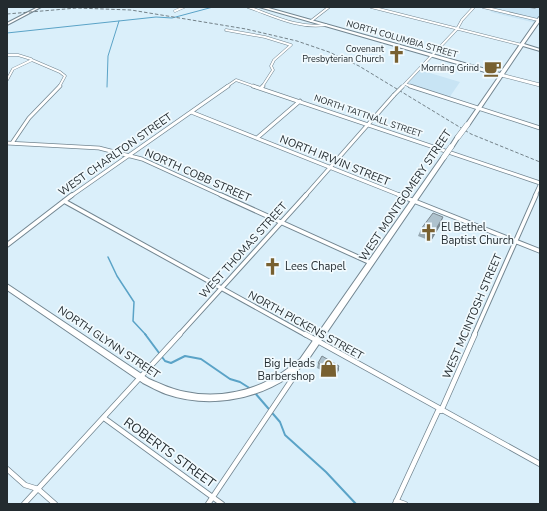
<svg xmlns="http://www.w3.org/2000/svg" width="547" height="511" font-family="'Nunito Sans',sans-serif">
<rect width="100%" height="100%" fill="#daeffa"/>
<!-- built -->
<path fill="#c8e4f4" d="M495,7H540V24L491,12Z
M420,70L460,82L449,98L408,83Z"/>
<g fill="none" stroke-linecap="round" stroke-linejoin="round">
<!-- stream-far2 -->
<path stroke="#5aa3c7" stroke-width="1" d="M7,33L156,17L172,18L213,7
M107,87L108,56L119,21"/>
<!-- stream-far1 -->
<path stroke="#5aa3c7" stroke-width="1.5" d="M108,257L117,276L134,302L133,321L146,335"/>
<!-- stream -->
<path stroke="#5aa3c7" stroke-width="2" d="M145,334L165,361L171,363L185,356L201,359L230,379L240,382L251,389
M255,393L280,422L285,435L326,472L356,504"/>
<defs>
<path id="minor-far3" d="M248,7C274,16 298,29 326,25
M371,7L522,45
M483,7L538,20
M175,11L184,7
M311,21L329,7
M226,30L265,37L291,45L274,60L271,66L273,70L262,87
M7,55H18L31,59
M7,80L13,69L32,60L60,72L65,76L59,87
M405,84L413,87
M404,85L457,29L462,20L474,7
M226,87L236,80L256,87"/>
<path id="minor-far2" d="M253,86L540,183
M410,86L540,128
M261,88L263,86
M191,112L402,196
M257,138L300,101
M7,143L99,148L142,159L223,196
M12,143L29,118L60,86
M71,196L228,86
M305,196L394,95
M535,196L540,185"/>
<path id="minor-far1" d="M221,195L371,263
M399,195L540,251
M64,201L306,335
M7,245L72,195
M179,335L306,195
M474,335L536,195"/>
<path id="minor" d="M305,334L540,464
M441,411L475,334
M104,418L222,504
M7,469L25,485L38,489L55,504
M396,501L405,504
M24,504L180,334
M208,504L293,378L295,369
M395,504L439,409"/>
<path id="tertiary" d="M501,75L540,85"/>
<path id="secondary" d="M38,7H41L7,25V23Z"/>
<path id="primary" d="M259,7H265L500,73L539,17H540V21L524,44L540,49V51L523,46L469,126H467L465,125L499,76Z
M456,136H458L460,137L453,148H449V147Z
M444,155L446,157V158L306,363C300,368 295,373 289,377C253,401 207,408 166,394C158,391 151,387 143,383L7,290V284L149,379C161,384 173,390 186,392C219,399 255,391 283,372C289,368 295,363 300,359L442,156Z"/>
</defs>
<!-- minor-far3 casing -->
<use href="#minor-far3" stroke="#738691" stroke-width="3"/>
<!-- minor-far2 casing -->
<use href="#minor-far2" stroke="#738691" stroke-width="4.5"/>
<!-- minor-far1 casing -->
<use href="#minor-far1" stroke="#738691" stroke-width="5.5"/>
<!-- minor casing -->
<use href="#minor" stroke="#738691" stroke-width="6"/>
<!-- tertiary casing -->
<use href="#tertiary" stroke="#738691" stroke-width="4"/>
<!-- secondary casing -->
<use href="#secondary" stroke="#738691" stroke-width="2"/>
<!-- primary casing -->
<use href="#primary" stroke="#738691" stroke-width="2"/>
<!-- minor-far3 -->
<use href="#minor-far3" stroke="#fff" stroke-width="2"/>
<!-- minor-far2 -->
<use href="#minor-far2" stroke="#fff" stroke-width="3"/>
<!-- minor-far1 -->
<use href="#minor-far1" stroke="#fff" stroke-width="3.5"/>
<!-- minor -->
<use href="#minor" stroke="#fff" stroke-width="4.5"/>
<!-- tertiary -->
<use href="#tertiary" stroke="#fff" stroke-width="3"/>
<!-- secondary -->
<use href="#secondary" fill="#fff" fill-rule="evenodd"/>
<!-- primary -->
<use href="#primary" fill="#fff" fill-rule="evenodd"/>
<!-- rail -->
<path stroke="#738188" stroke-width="1" stroke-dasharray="3.5 2" stroke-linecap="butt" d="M7,14L77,8L131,10L246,29L297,41L329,52L359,66L471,134L540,162"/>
<defs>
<path id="minor-bridge" d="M394,95L403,86"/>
<path id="primary-bridge" d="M458,137L467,125
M444,157L451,147"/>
</defs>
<!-- minor-bridge casing -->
<use href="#minor-bridge" stroke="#738691" stroke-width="4.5" stroke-linecap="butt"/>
<!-- primary-bridge casing -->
<use href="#primary-bridge" stroke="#738691" stroke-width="6" stroke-linecap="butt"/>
<!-- minor-bridge -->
<use href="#minor-bridge" stroke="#fff" stroke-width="3"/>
<!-- primary-bridge -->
<use href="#primary-bridge" stroke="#fff" stroke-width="5"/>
</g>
<!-- wall -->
<path fill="#96a7b0" d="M525,7H537L535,9Z
M441,224L431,241L418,236L421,229Z
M318,363L339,366V370L335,377L317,368Z"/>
<!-- shaded-wall -->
<path fill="#7a8890" d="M443,217L441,224L431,241L433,234Z
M339,366V370L335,377V373Z"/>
<!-- building -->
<path fill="#aec2cd" stroke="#7a8890" d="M433,213L443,217L433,234L421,229Z
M322,356L339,366L335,373L318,363Z"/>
<!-- icons -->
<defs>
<symbol id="church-bare" viewBox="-9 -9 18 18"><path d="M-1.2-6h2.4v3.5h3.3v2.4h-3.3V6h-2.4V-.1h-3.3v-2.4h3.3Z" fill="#786030" stroke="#f1fafe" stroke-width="2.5" paint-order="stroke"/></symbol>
<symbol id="cafe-bare" viewBox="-9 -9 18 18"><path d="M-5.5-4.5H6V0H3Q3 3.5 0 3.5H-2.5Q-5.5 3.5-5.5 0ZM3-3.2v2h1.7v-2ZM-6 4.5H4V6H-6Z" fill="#786030" stroke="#f1fafe" stroke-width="2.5" paint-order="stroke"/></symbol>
<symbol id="shop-bare" viewBox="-9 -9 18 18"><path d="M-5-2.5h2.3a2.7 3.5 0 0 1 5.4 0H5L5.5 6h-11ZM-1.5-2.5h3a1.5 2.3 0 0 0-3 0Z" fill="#786030" stroke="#f1fafe" stroke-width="2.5" paint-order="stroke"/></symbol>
</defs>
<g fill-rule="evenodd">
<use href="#church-bare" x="384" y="42" width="25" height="25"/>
<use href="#cafe-bare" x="480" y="56" width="25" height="25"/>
<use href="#church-bare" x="416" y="220" width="25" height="25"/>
<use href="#church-bare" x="260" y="254" width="25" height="25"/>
<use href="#shop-bare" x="316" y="356" width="25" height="25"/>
</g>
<g text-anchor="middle" stroke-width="3.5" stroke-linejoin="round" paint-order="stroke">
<!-- far-street labels -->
<g font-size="9" fill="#232b2f" stroke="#f1fafe">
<text transform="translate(402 39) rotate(16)" y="3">NORTH COLUMBIA STREET</text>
<text transform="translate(368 116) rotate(19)" y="3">NORTH TATTNALL STREET</text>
</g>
<!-- far-poi labels -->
<g font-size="9" fill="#232b2f" stroke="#f1fafe" text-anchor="end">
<text x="384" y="52">Covenant<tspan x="384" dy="10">Presbyterian Church</tspan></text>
<text x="479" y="71">Morning Grind</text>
</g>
<!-- street labels -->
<g font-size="11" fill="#232b2f" stroke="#f1fafe">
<text transform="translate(115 154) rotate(-35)" y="4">WEST CHARLTON STREET</text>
<text transform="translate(335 160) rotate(22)" y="4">NORTH IRWIN STREET</text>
<text transform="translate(198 175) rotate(24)" y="4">NORTH COBB STREET</text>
<text transform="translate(405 195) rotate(-56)" y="4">WEST MONTGOMERY STREET</text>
<text transform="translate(243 250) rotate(-48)" y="4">WEST THOMAS STREET</text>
<text transform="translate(472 316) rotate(-67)" y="4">WEST MCINTOSH STREET</text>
<text transform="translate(306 325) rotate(29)" y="4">NORTH PICKENS STREET</text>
<text transform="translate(109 342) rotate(34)" y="4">NORTH GLYNN STREET</text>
</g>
<!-- poi labels -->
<g font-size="11" fill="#232b2f" stroke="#f1fafe" text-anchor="start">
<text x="441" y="231">El Bethel<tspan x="441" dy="13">Baptist Church</tspan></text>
<text x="285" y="270">Lees Chapel</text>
<text x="315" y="367" text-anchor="end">Big Heads<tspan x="315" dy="13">Barbershop</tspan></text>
</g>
<!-- near-street labels -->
<g font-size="13" fill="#232b2f" stroke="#f1fafe">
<text transform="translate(170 452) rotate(36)" y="5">ROBERTS STREET</text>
</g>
</g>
<!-- border -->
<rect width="547" height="511" fill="none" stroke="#232b2f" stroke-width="16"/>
</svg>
